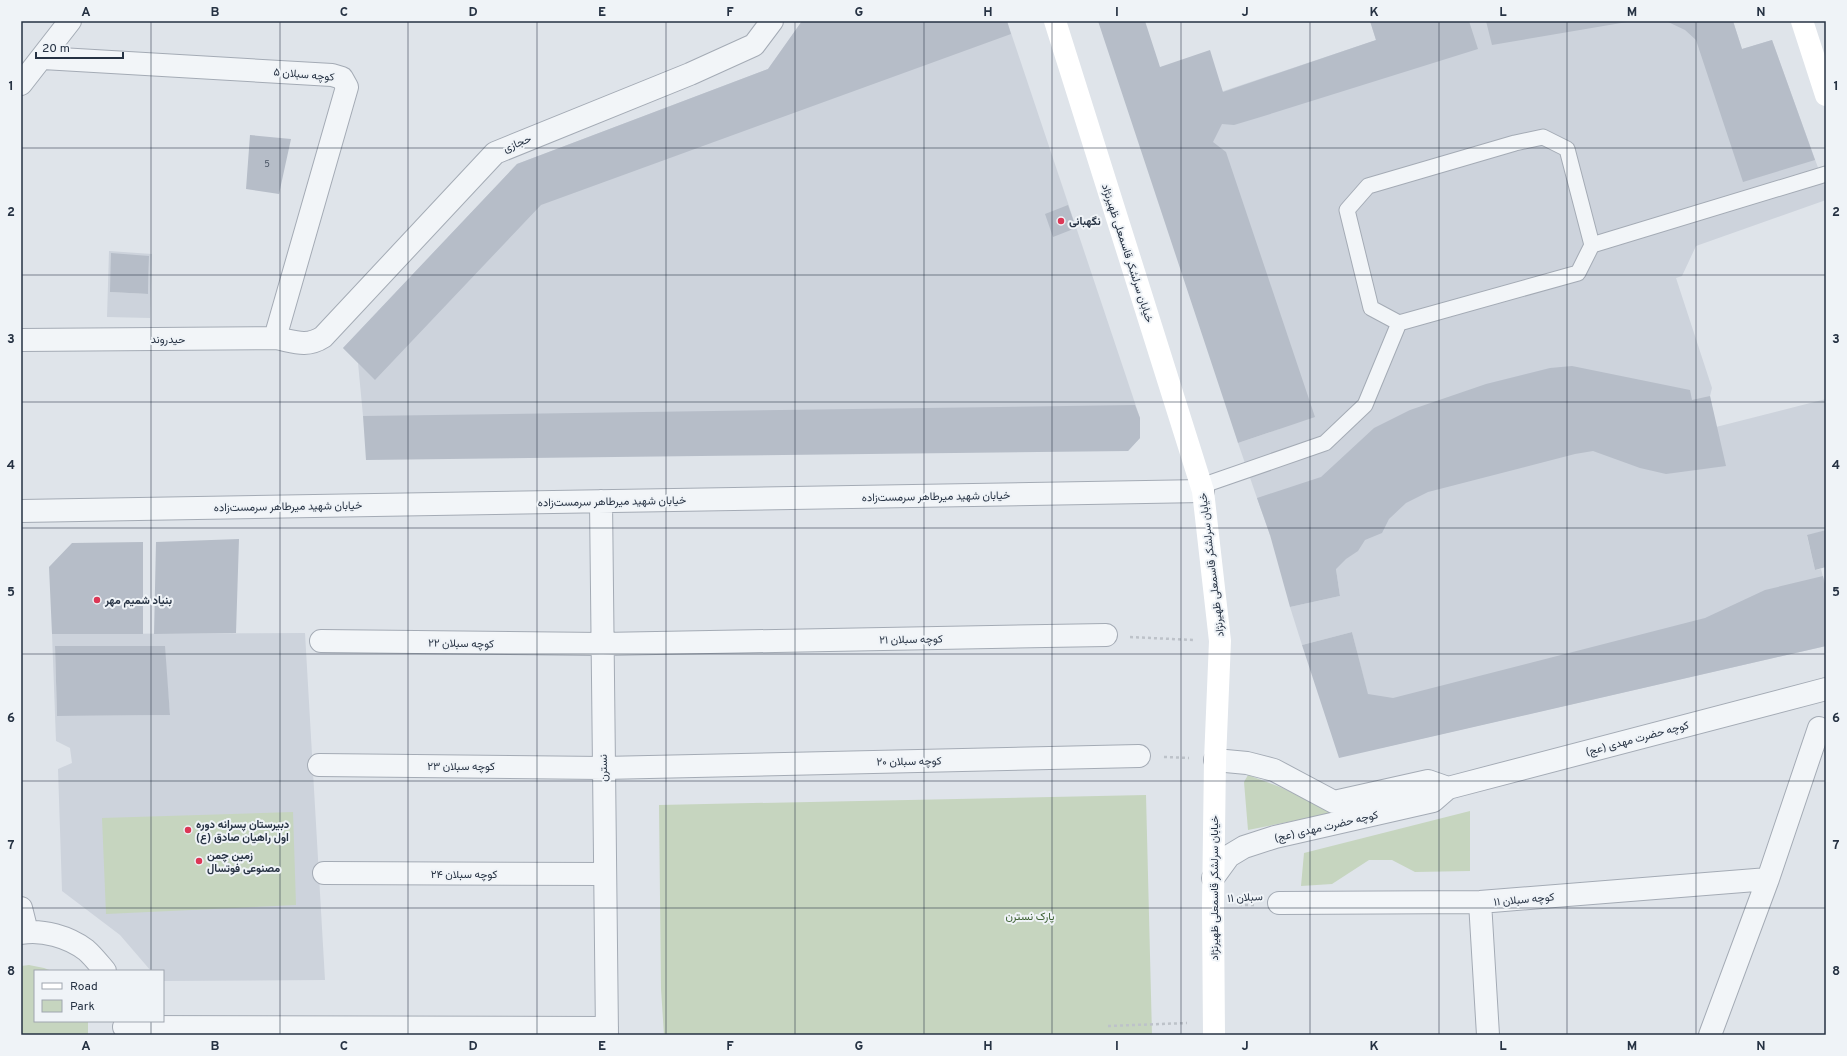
<svg xmlns="http://www.w3.org/2000/svg" width="1847" height="1056" font-family="Overpass,Vazirmatn,sans-serif">
<rect width="100%" height="100%" fill="#dfe4ea"/>
<!-- built -->
<path fill="#cdd3dc" fill-rule="evenodd" d="M802,21H1007L1140,418V438L1128,451L363,416L358,363L343,348L517,164L768,69Z
M1370,21H1733L1742,49L1772,40L1821,176L1826,192V200L1696,246L1682,276L1676,278L1712,388L1710,396L1716,427L1826,399V530L1807,536L1815,570L1821,569L1826,588V646L1381,748L1352,632L1302,645L1290,607L1340,596L1336,569L1323,519L1270,535L1257,498L1238,443L1279,429L1173,108L1376,40Z
M109,251L152,254L150,318L107,317ZM149,256L148,294L110,292Z
M305,633L325,980L163,981V971H151L120,935L62,891L58,769L72,763L70,748L56,741L52,634ZM55,646H164L170,715L57,716Z"/>
<!-- green -->
<path fill="#c6d5bf" d="M1248,775L1280,787L1333,813L1248,830L1244,782Z
M1146,795L1152,1035H664L661,989L659,805Z
M1470,811V871L1415,872L1392,860H1369L1332,884L1301,886L1304,853Z
M293,812L296,905L106,914L102,818Z
M29,965L44,968L52,971H35V1021H88V1035H21V966Z"/>
<!-- building -->
<path fill="#b6bdc8" d="M802,21H1007L1011,34L541,205L375,380L343,348L517,164L768,69Z
M1098,21H1145L1160,67L1210,50L1223,92L1376,40L1370,21H1469L1478,49L1264,116L1234,125L1222,124L1213,142L1226,152L1315,417L1238,443Z
M1486,21H1627V22L1492,45Z
M1666,21H1733L1742,49L1772,40L1815,160L1743,182L1696,40L1685,30Z
M250,135L291,139L279,194L246,189Z
M1068,205L1076,228L1053,237L1045,214Z
M111,253L149,256L148,294L110,292Z
M1572,366L1690,390L1692,400L1710,396L1726,466L1666,474L1640,468L1593,451L1575,454L1428,492L1406,503L1389,519L1382,533L1365,540L1358,551L1346,559L1336,569L1340,596L1290,607L1270,535L1257,498L1321,477L1374,428L1410,410L1486,384L1550,368Z
M1135,405L1140,418V438L1128,451L366,460L363,416Z
M1826,530V567L1815,570L1807,535Z
M239,539L236,633L154,634L156,542Z
M143,542V634H52L49,567L72,543Z
M1823,576L1826,588V646L1339,758L1302,645L1352,632L1368,694L1393,698L1705,618L1765,590Z
M55,646H165L170,715L57,716Z"/>
<g fill="none" stroke-linecap="round" stroke-linejoin="round">
<defs>
<path id="lane" d="M1543,137L1567,149L1592,245L1578,273L1399,323L1371,308L1347,210L1368,186L1515,143Z
M1592,245L1826,174
M1201,486L1325,443L1365,405L1399,323"/>
<path id="street" d="M43,58L332,75L342,78L347,87L275,338
M21,84L70,21
M21,340L275,338C293,341 306,348 323,337L495,153L690,74L754,45L772,21
M601,501L607,1035
M21,511L1203,491
M321,641L602,644L1106,635
M1215,760L1247,763L1274,770L1334,802L1428,781L1448,788
M319,765L603,768L1139,756
M324,873L605,874
M1213,878L1229,856L1244,847L1275,837L1433,801L1448,788L1826,689
M1480,902L1488,1035
M1279,903L1480,902L1768,879
M21,908L27,932
M21,933C42,929 69,937 86,950C93,956 99,964 105,971
M124,1027L607,1028
M1710,1035L1768,879L1819,728"/>
</defs>
<!-- lane casing -->
<use href="#lane" stroke="#a4abb5" stroke-width="17"/>
<!-- street casing -->
<use href="#street" stroke="#a4abb5" stroke-width="24"/>
<!-- path -->
<path stroke="#bdc2c9" stroke-width="2.5" stroke-dasharray="3 3" stroke-linecap="butt" d="M1130,637L1193,640
M1164,757L1189,758
M1239,905H1254
M1108,1026L1187,1023"/>
<!-- lane -->
<use href="#lane" stroke="#f2f5f8" stroke-width="15"/>
<!-- street -->
<use href="#street" stroke="#f2f5f8" stroke-width="22"/>
<!-- secondary -->
<path stroke="#fff" stroke-width="22" d="M1055,21L1203,491L1220,641L1215,760L1213,906L1214,1035
M1802,21L1826,95"/>
</g>
<!-- grid -->
<path fill="none" stroke="#263243" stroke-width="1" stroke-opacity="0.55" d="M151,21V971M280,21V1035M408,21V1035M537,21V1035M666,21V1035M795,21V1035M924,21V1035M1052,21V1035M1181,21V1035M1310,21V1035M1439,21V1035M1567,21V1035M1696,21V1035M21,148H1826M21,275H1826M21,402H1826M21,528H1826M21,654H1826M21,781H1826M21,908H1826M151,1021V1035"/>
<!-- markers -->
<g fill="#dc3756" stroke="#eff3f7" stroke-width="1.5">
<circle cx="1061" cy="221" r="4"/>
<circle cx="97" cy="600" r="4"/>
<circle cx="188" cy="830" r="4"/>
<circle cx="199" cy="861" r="4"/>
</g>
<g text-anchor="middle" stroke-width="4" stroke-linejoin="round" paint-order="stroke">
<!-- number labels -->
<g font-size="9" fill="#4a5564">
<text x="267" y="167">5</text>
</g>
<!-- street labels -->
<g font-size="11" fill="#263243" stroke="#eff3f7">
<text transform="translate(304 74) rotate(5)" y="4">کوچه سبلان ۵</text>
<text transform="translate(517 143) rotate(-22)" y="4">حجازی</text>
<text transform="translate(1128 253) rotate(72)" y="4">خیابان سرلشکر قاسمعلی ظهیرنژاد</text>
<text x="168" y="343">حیدروند</text>
<text transform="translate(936 496) rotate(-1)" y="4">خیابان شهید میرطاهر سرمست‌زاده</text>
<text transform="translate(612 501) rotate(-1)" y="4">خیابان شهید میرطاهر سرمست‌زاده</text>
<text transform="translate(288 506) rotate(-1)" y="4">خیابان شهید میرطاهر سرمست‌زاده</text>
<text transform="translate(1211 565) rotate(-97)" y="4">خیابان سرلشکر قاسمعلی ظهیرنژاد</text>
<text transform="translate(911 639) rotate(-1)" y="4">کوچه سبلان ۲۱</text>
<text transform="translate(461 643) rotate(1)" y="4">کوچه سبلان ۲۲</text>
<text transform="translate(1637 738) rotate(-15)" y="4">کوچه حضرت مهدی (عج)</text>
<text transform="translate(909 761) rotate(-1)" y="4">کوچه سبلان ۲۰</text>
<text x="461" y="770">کوچه سبلان ۲۳</text>
<text transform="translate(603 768) rotate(-91)" y="4">نسترن</text>
<text transform="translate(1326 826) rotate(-13)" y="4">کوچه حضرت مهدی (عج)</text>
<text x="464" y="878">کوچه سبلان ۲۴</text>
<text transform="translate(1214 888) rotate(-90)" y="4">خیابان سرلشکر قاسمعلی ظهیرنژاد</text>
<text transform="translate(1245 897) rotate(-3)" y="4">سبلان ۱۱</text>
<text transform="translate(1524 899) rotate(-5)" y="4">کوچه سبلان ۱۱</text>
</g>
<!-- poi labels -->
<g font-size="11" font-weight="bold" fill="#263243" stroke="#eff3f7" text-anchor="start">
<text x="1069" y="225">نگهبانی</text>
<text x="105" y="604">بنیاد شمیم مهر</text>
<text x="196" y="828">دبیرستان پسرانه دوره<tspan x="196" dy="13">اول راهیان صادق (ع)</tspan></text>
<text x="207" y="859">زمین چمن<tspan x="207" dy="13">مصنوعی فوتسال</tspan></text>
</g>
<!-- park labels -->
<g font-size="11" fill="#3c6032" stroke="#eff3f7">
<text x="1030" y="920">پارک نسترن</text>
</g>
</g>
<!-- border -->
<rect width="1847" height="1056" fill="none" stroke="#eff3f7" stroke-width="44"/>
<!-- legend -->
<rect x="34" y="970" width="130" height="52" fill="#eff3f7" stroke="#9fa6af"/>
<rect x="42" y="983" width="20" height="6" fill="#ffffff" stroke="#9fa6af"/>
<text x="70" y="990" font-size="12" fill="#263243">Road</text>
<rect x="42" y="1000" width="20" height="12" fill="#c6d5bf" stroke="#9fa6af"/>
<text x="70" y="1010" font-size="12" fill="#263243">Park</text>
<!-- scale -->
<path d="M36 52v6h87v-6" fill="none" stroke="#263243" stroke-width="2"/>
<text x="42" y="52" font-size="12" fill="#263243" stroke="#eff3f7" stroke-width="3" paint-order="stroke">20 m</text>
<rect x="22" y="22" width="1803" height="1012" fill="none" stroke="#263243" stroke-width="1.5"/>
<g font-size="13" text-anchor="middle" font-weight="bold" fill="#263243">
<text x="86" y="16">A</text>
<text x="215" y="16">B</text>
<text x="344" y="16">C</text>
<text x="473" y="16">D</text>
<text x="602" y="16">E</text>
<text x="730" y="16">F</text>
<text x="859" y="16">G</text>
<text x="988" y="16">H</text>
<text x="1117" y="16">I</text>
<text x="1245" y="16">J</text>
<text x="1374" y="16">K</text>
<text x="1503" y="16">L</text>
<text x="1632" y="16">M</text>
<text x="1761" y="16">N</text>
<text x="11" y="90">1</text>
<text x="1836" y="90">1</text>
<text x="11" y="216">2</text>
<text x="1836" y="216">2</text>
<text x="11" y="343">3</text>
<text x="1836" y="343">3</text>
<text x="11" y="469">4</text>
<text x="1836" y="469">4</text>
<text x="11" y="596">5</text>
<text x="1836" y="596">5</text>
<text x="11" y="722">6</text>
<text x="1836" y="722">6</text>
<text x="11" y="849">7</text>
<text x="1836" y="849">7</text>
<text x="11" y="975">8</text>
<text x="1836" y="975">8</text>
<text x="86" y="1050">A</text>
<text x="215" y="1050">B</text>
<text x="344" y="1050">C</text>
<text x="473" y="1050">D</text>
<text x="602" y="1050">E</text>
<text x="730" y="1050">F</text>
<text x="859" y="1050">G</text>
<text x="988" y="1050">H</text>
<text x="1117" y="1050">I</text>
<text x="1245" y="1050">J</text>
<text x="1374" y="1050">K</text>
<text x="1503" y="1050">L</text>
<text x="1632" y="1050">M</text>
<text x="1761" y="1050">N</text>
</g>
</svg>
